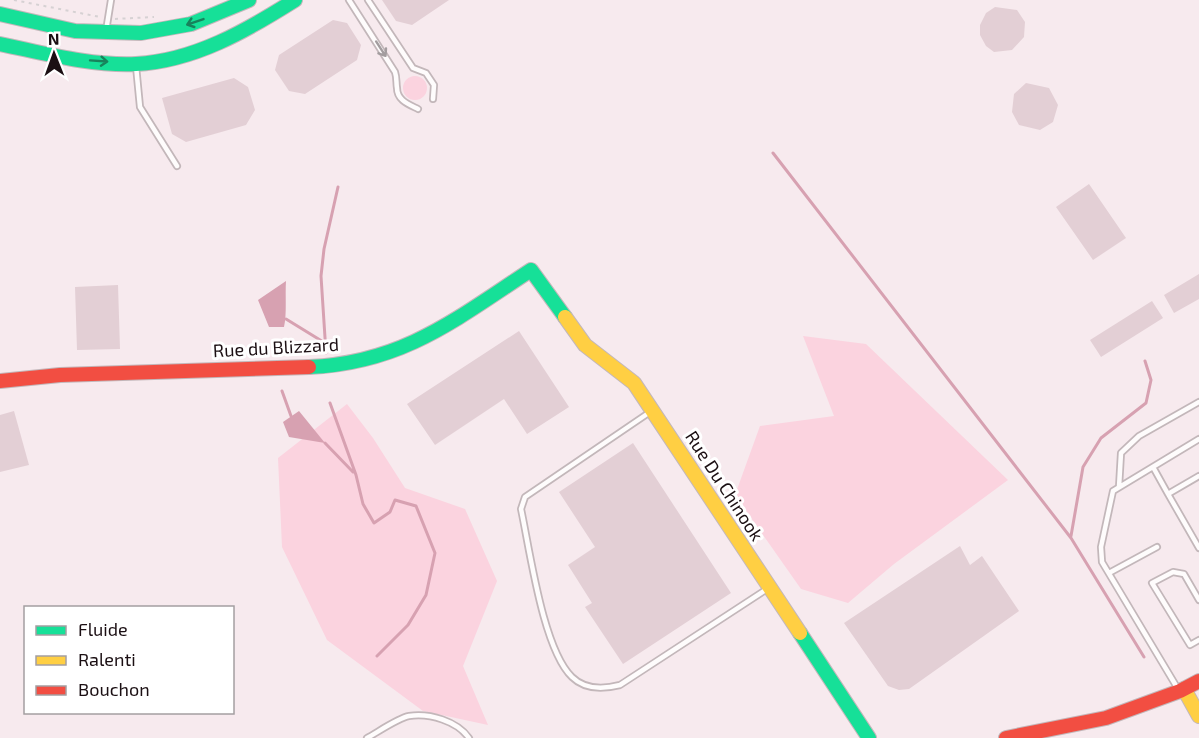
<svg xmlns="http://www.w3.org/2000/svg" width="1199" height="738" font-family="'Exo 2',sans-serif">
<rect width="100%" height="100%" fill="#f7eaee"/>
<!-- green -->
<path fill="#fbd3df" d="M403 88a12 12 0 1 1 24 0a12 12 0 1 1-24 0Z
M803,336L866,344L1008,480L894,564L848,603L801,589L735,495L760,426L834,416Z
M347,404L373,438L405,488L465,509L497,581L463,666L488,725L423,711L327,640L282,547L278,458Z"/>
<!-- water -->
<path fill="#d7a1b1" d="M286,281C285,295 287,314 284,327H269L258,300Z
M299,411L325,443L289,437L283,422Z"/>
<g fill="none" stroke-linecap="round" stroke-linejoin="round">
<!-- stream -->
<path stroke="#d7a1b1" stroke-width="3" d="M773,153L1071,538L1144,657
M286,319L325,343
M326,353L321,276L324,249L338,187
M282,391L291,416
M330,403L356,475L363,504L374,523L390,512L395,500L416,506L435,553L426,595L408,625L377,656
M325,443L353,472
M1071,536L1083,467L1101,438L1146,403L1151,380L1145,361"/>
</g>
<!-- building -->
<path fill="#e3cfd5" d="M382,0H449L412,25L396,21Z
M995,7L1017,10L1025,22L1024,37L1012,50L994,52L986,46L980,35V25L986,13Z
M333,20L347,23L361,45L357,60L305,94L289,91L275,70L279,55Z
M234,78L248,87L255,110L246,125L186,142L172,134L162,98Z
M1026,83L1049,88L1058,105L1053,122L1040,130L1019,125L1012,112L1014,94Z
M1089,184L1126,238L1093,260L1056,207Z
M1199,274V299L1174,313L1164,295Z
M118,285L120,349L77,350L75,287Z
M1152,301L1163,318L1101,357L1090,340Z
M519,331L569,407L527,434L504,399L435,445L407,404Z
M14,411L29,465L0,472V415Z
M633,443L731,593L623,664L585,607L592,603L568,565L595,547L559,492Z
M960,546L970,565L982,556L1019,611L909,689L899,690L888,686L844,623Z"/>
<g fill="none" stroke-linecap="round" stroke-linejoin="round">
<defs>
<path id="lane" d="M349,0L395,72C397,78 396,82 397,88C397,100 408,104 418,109
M368,0L413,68L426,73L434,85L433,99
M106,31L111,0
M136,66L140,107L177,166
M650,412L525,497L521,509C530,551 543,649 572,677C585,690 604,689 620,685L767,589
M1153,467L1168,494L1199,476
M1119,487L1121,453L1139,436L1199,402
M1168,494L1199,548
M1109,573L1157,547
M1199,600L1184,574L1173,572L1152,583L1190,645L1199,640
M1178,689L1102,562L1101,547L1113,491L1199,439
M367,738C378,732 398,718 409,716C430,713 457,721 469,738"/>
<path id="fast" d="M0,14L75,31L141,33L191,24L249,0
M0,44C44,53 90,66 136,64C194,61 246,31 295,0
M309,367C403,363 456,319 531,270L565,317
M800,633L869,738"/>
<path id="slow" d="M565,317L585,345L634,383L800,633
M1184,689L1199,716"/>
<path id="jam" d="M0,381L60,375L309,367
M1006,738L1106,718L1180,691L1199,681"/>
</defs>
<!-- lane casing -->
<use href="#lane" stroke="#c3b7ba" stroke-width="8"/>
<!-- fast casing -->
<use href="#fast" stroke="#c3b7ba" stroke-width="16"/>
<!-- slow casing -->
<use href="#slow" stroke="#c3b7ba" stroke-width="16"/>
<!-- jam casing -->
<use href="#jam" stroke="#c3b7ba" stroke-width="16"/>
<!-- path -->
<path stroke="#d6d1d3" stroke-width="2" stroke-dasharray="3 4.5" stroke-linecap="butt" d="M14,0L100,17
M115,19L154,17"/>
<!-- lane -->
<use href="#lane" stroke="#fefcfc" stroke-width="4.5"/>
<!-- fast -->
<use href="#fast" stroke="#16e098" stroke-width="14"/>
<!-- slow -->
<use href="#slow" stroke="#ffcf43" stroke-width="14"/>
<!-- jam -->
<use href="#jam" stroke="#f24e42" stroke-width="14"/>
</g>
<!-- one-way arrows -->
<defs><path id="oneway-shaft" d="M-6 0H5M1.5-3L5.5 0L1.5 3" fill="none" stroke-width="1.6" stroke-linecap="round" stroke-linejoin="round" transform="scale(1.5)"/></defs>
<g stroke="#18825c">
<use href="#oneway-shaft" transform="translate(195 22) rotate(161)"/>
<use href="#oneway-shaft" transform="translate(99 61) rotate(4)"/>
</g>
<use stroke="#a39d9f" href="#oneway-shaft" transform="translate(381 49) rotate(57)"/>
<g text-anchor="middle" stroke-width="6" stroke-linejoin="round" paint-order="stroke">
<!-- street labels -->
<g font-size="18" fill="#1b0f13" stroke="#fff">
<text transform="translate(276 348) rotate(-3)" y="6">Rue du Blizzard</text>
<text transform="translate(724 486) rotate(57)" y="6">Rue Du Chinook</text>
</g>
</g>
<!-- legend -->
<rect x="24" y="606" width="210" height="108" fill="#ffffff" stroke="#a49fa1" stroke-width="1.5"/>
<rect x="36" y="626" width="30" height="9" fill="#16e098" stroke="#a49fa1" stroke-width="1.5"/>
<text x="78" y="636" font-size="18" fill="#1b0f13">Fluide</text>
<rect x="36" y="656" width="30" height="9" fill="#ffcf43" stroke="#a49fa1" stroke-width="1.5"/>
<text x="78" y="666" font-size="18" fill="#1b0f13">Ralenti</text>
<rect x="36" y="686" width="30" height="9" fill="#f24e42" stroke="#a49fa1" stroke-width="1.5"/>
<text x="78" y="696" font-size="18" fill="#1b0f13">Bouchon</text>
<!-- north arrow -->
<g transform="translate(54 54) rotate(359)" stroke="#ffffff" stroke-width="4.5" paint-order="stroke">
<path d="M0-4.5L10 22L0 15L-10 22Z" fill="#1b0f13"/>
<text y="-9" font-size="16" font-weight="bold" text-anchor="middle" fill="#1b0f13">N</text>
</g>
</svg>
